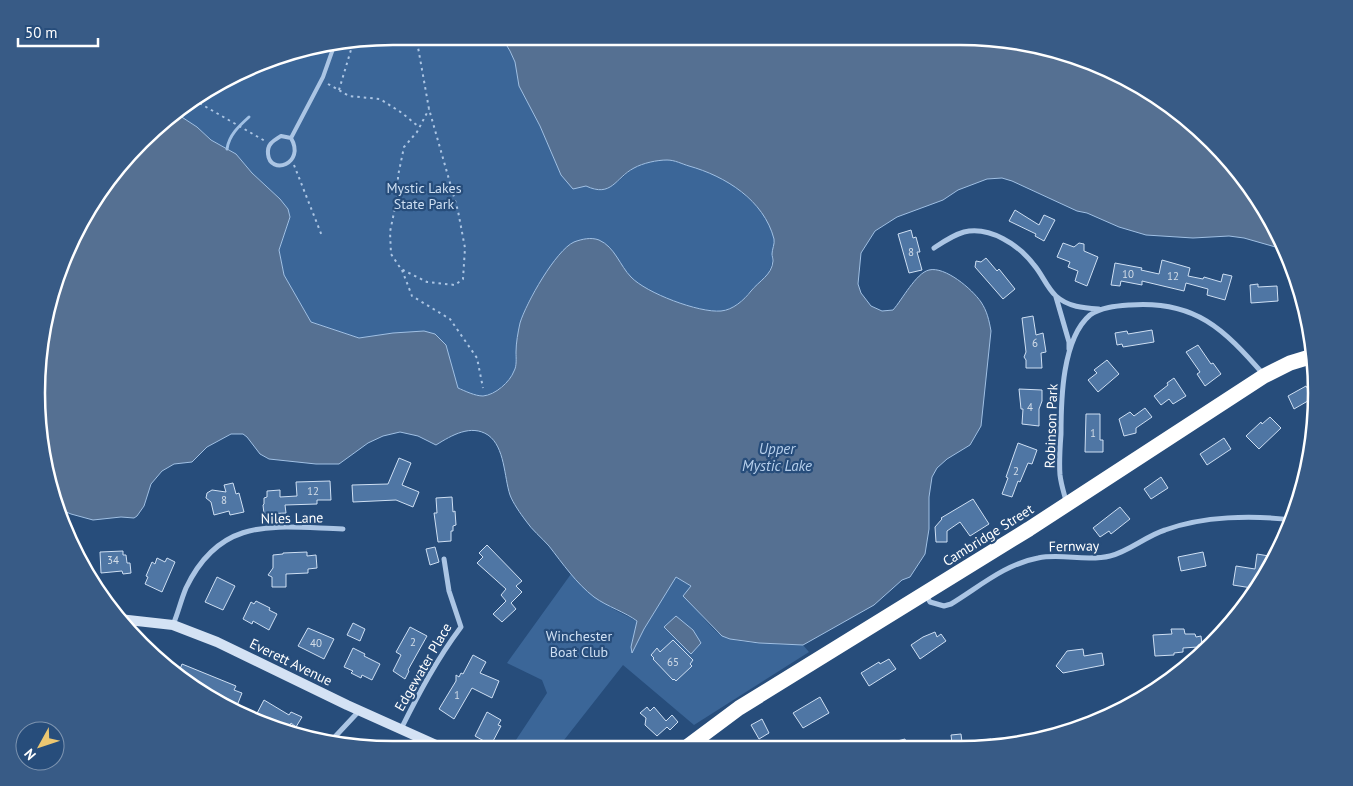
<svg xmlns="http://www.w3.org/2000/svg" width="1353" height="786" font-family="'PT Sans',sans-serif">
<rect width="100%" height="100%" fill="#274d7b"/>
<!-- green -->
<path fill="#3b6698" d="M393,36H501L510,51L515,62L519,86L540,126L561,175L596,190C601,188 608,187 614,184C621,180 627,172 634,168C643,163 657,160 667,160C682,160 722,177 734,186C751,200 770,216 774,239C775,244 772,249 772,254C773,264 770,271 764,279C762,283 757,285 753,288C744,298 737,308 723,311C706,314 652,295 638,284C626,275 619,260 610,248L569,245C550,267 528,295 520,323C516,338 519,356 515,369C512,381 492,397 480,396C472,395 465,391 458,388L452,368L393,333L359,338L311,322L284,275L279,250L290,217L288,209L280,199L252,173L236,154L211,140L197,127L174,112L279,55Z
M571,574C584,589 602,603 619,612C626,616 631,617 637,622L632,642V652L644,629L676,577L691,586L684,595L689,602C699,611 711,629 721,635C737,645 783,644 803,645L809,652L694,725L623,665L557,749H510L547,693L542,680L507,663Z"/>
<!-- water -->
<path fill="#557092" stroke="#a0c0e4" d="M501,36L984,37L1075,55L1158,96L1212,141L1256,195L1286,250L1244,238L1229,236L1193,238L1146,235L1119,227L1087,213L1077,211L1012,181L1002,178L987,179L958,190L943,200L897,217L875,231L861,253L858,284L861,293L871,306L882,311L893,310C902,300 916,273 929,270C945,266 972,289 981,302C987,311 989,320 991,331L981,426L970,445L947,459L937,468L932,477L929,497V529L925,554L910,577L902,580L874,605L803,645L759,643L730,639L722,636L683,596L691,586L676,577L644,629L632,653L631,647L637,621C625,612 608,607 594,597C576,583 563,564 549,546C541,537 532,530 526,521C520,513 513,503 510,495C504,477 505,447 488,435C471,424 452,435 436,445L418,436L400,432L383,436L368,443L339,464H316L269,459L260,454L247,437L243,434H231L207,447L192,462L174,464L162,471L151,484L144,506L137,516L134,518L121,517L93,520L71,514L59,509L37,416L48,300L97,195L174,112L197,127L211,140L236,154L252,173L280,199L288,209L290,217L279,250L284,275L311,322L359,338L393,333L424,331L435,334L446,345L458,388C465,391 475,396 483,396C495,395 510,382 514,371C517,366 516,358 516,352C516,343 518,332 520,323C526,303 556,250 574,242C582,239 591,237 599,240C615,247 620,266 631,277C646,293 699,313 721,311C733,310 744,300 751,291C759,281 772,275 773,261C773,258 772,256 772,254C772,249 775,244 774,239C764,200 725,176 689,166C682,164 675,160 667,160C657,160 643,163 634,168C615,178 612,198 586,186L573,189L561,175L540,126L519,86L515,62L510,51Z
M676,616L693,630L701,643L691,654L664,627Z"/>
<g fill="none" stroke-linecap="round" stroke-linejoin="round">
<!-- stream -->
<path stroke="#a0c0e4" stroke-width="3" d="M227,149C229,135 239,126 249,117"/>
</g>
<!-- building -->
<path fill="#4f76a4" stroke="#cedff3" d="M1015,210L1039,225L1044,215L1055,220L1044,241L1035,236L1036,234L1009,221Z
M911,230L913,238L916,237L920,252H917L922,270L909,273L898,234Z
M1063,243L1074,247L1079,243L1084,244V251L1098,257L1087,286L1075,281L1078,271L1068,267L1070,262L1057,257Z
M986,258L997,271L999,269L1015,289L1003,299L975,267L976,261L981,262Z
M1162,260L1190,268L1188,276L1203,279L1204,277L1221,282L1223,274L1232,276L1225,300L1207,295L1208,289L1186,283L1184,291L1142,281V285L1121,281L1120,286L1111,285L1115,263L1142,268L1141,270L1159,274Z
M1258,284V287L1277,286L1278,301L1251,303L1250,285Z
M1033,316L1036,335L1043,333L1046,352L1041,353L1042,368H1026V360L1024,357L1026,352L1022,318Z
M1152,330L1154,342L1123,347L1122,344L1117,345L1115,333L1127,331L1128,334Z
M1198,345L1211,364L1213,363L1221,374L1205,386L1197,374L1200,372L1186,352Z
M1107,360L1119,374L1098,392L1088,380L1097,373L1094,370Z
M1174,378L1186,396L1173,404L1169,399L1161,405L1154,396L1168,385L1167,383Z
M1306,386L1313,398L1294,409L1288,396Z
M1019,389L1042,390V401L1039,409V426L1022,424L1023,409H1021Z
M1145,408L1152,417L1136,428V433L1124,436L1119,419L1130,412L1134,416Z
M1086,414H1100V440H1103V452H1085Z
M1270,417L1281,428L1259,449L1246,436L1261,422L1262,424Z
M1224,438L1231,449L1207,465L1200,454Z
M1018,443L1037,450L1032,464L1028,463L1020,482L1018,481L1012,497L1002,494L1008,478L1006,477Z
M399,458L411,463L402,485L419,492L413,507L396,500L353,502L352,485L388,484Z
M1161,477L1168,488L1151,499L1144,489Z
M330,481L331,500H317V504L285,505L286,513L264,514L263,505L264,504V498L267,497V491L280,490V497L297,496L296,482Z
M233,483L236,494L239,493L244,512L230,515L229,511L214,515L211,502L206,498L207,493L212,490L226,492L224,485Z
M452,497L453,512L455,511L456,525L453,526V531H451V541L438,542L434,513H437L436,498Z
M973,499L989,524L970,536L960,522L947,531V542H936L935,527L942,519L941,518Z
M1120,507L1130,519L1111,534L1109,531L1100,537L1093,528Z
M487,545L522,581L516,586L522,592L511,603L516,609L502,622L493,614L506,601L501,595L506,589L477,563L483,557L479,553Z
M435,547L439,562L430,565L426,549Z
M123,551V555H126L127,563H130L131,573L123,574L122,571L101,573L100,552Z
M307,552V556L316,555L317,568L308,569V573L286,574V587H272V577L268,575L273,568V555L283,554V553Z
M1203,552L1206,566L1181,571L1178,557Z
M1257,554L1269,556L1267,572L1258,589L1233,585L1236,566L1255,569Z
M157,558L165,562L167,558L175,562L162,592L145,584L148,577L146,576L152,562L155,564Z
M217,577L235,586L223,610L205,602Z
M256,601L270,608L269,610L277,614L269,630L253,621L252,624L243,619L251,602L254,604Z
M353,623L365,629L360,641L347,635Z
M410,627L427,636L408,670L409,671L405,679L393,671L401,655L396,652Z
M308,628L334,639L324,659L298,646Z
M1171,629H1184L1185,634H1195L1196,637L1201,636L1202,645H1198V647L1183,648V652L1174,653V655L1155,656L1153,635L1172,634Z
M935,632L937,637L941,634L946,641L920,659L911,645L923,637Z
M673,640L693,660L690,664L692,666L676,681L674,679L673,680L653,659L654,658L651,655L657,648L660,652Z
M353,648L365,654L364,656L380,664L372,680L362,675L361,678L351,673L353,671L344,667Z
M1083,649L1084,656L1102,653L1104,665L1063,673L1056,666L1067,651Z
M473,655L486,662L480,673L499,681L492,698L472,688L454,719L439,709L456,681V675L459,677L461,673L463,674Z
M889,659L896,669L869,686L861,673L879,662L880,664Z
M182,664L236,686L234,690L242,693L236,708L195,690L178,674Z
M820,697L829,713L803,728L793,713Z
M264,700L289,715L291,712L302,717L296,727L291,723L286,732L279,731L254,719Z
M647,707L650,711L654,707L666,721L672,715L678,722L670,730L667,727L657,736L645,725L646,718L640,713Z
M487,712L501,720L498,725L501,726L491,745L475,736Z
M762,719L769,733L759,739L751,725Z
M961,734L962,742L991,739L992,747L984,749H948L947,743H952L951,735Z
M905,739L908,749H878V746Z"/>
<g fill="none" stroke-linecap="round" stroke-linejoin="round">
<!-- path -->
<path stroke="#abc5e4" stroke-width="2" stroke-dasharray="2.5 4" stroke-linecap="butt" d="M416,36L429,109L458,211L465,248L463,279L455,285L427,282L401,269L391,254L390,232L398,193V176L404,147L417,132L429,109
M328,84L349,96L380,99L402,113L419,127
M339,90L353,43
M194,100L265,141
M294,165L322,236
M402,270L412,296L450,319L477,358L483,388"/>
<!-- lane -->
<path stroke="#abc5e4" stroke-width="4" d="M281,136L291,138C306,164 270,176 268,154C267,144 273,141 281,136Z
M291,138L323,77L334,46"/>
<!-- street -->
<path stroke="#abc5e4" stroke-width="5" d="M934,248C943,242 953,235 964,232C990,226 1019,245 1034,265C1042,274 1047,288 1056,296C1068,307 1084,308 1099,309
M1056,297L1069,342V349
M1066,501C1064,493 1061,484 1060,475C1059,462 1060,447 1061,434C1061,400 1062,339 1090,315C1101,307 1117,306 1130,305C1195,300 1224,329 1264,375
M926,595L930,602L944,606L951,604C979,587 1005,564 1038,558C1062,553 1086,562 1110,556C1128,552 1146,536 1165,530C1203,516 1252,515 1293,520
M173,625C178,613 181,600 186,588C221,515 274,527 343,529
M401,729C419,693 437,659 461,627L449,591L444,559
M1076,730L1097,717L1114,713
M331,741L360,710"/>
<!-- secondary -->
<path stroke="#d4e2f4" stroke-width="10" d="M119,619L173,625L217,642L347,705L445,749"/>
<!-- highway -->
<path stroke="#fff" stroke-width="15" d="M684,749L739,708L1029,529L1264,376L1290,363L1313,356"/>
</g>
<g text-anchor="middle" stroke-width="4.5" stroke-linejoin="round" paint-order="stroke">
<!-- number labels -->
<g font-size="11" fill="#d3dde8">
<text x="911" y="256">8</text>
<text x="1128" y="278">10</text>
<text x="1173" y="280">12</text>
<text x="1035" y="347">6</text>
<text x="1030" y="411">4</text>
<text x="1093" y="437">1</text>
<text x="1016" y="475">2</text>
<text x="313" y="495">12</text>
<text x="224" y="504">8</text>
<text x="113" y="564">34</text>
<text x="413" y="646">2</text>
<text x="316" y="647">40</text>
<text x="673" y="666">65</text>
<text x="457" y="699">1</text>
</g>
<!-- park labels -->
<g font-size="14" fill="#cedff3" stroke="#274d7b">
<text x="424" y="193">Mystic Lakes<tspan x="424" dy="16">State Park</tspan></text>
<text x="579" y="641">Winchester<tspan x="579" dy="16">Boat Club</tspan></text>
</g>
<!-- street labels -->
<g font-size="14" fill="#fff" stroke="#274d7b">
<text transform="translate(1051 426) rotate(-88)" y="5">Robinson Park</text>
<text transform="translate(292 518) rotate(-1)" y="5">Niles Lane</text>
<text transform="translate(988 535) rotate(-32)" y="5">Cambridge Street</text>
<text transform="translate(1074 546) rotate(-1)" y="5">Fernway</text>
<text transform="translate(291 662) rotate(26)" y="5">Everett Avenue</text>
<text transform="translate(423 667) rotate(-60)" y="5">Edgewater Place</text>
</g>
<!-- water labels -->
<g font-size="15" font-style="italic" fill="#b6cfec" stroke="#274d7b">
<text x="777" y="454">Upper<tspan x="777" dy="17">Mystic Lake</tspan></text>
</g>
</g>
<!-- crop -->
<path d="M0 0H1353V786H0ZM393 45H960A348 348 0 0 1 1308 393V393A348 348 0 0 1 960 741H393A348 348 0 0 1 45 393V393A348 348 0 0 1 393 45Z" fill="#385b86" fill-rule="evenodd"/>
<path fill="none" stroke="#fff" stroke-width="2.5" d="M393 45H960A348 348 0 0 1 1308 393V393A348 348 0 0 1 960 741H393A348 348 0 0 1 45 393V393A348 348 0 0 1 393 45Z"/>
<!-- north arrow -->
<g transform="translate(40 746) rotate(230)"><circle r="24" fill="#274d7b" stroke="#7d94b0"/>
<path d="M0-4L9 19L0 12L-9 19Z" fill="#ecc771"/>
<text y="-8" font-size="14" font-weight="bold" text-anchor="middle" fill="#ffffff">N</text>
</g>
<!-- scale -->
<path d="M18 38v8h80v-8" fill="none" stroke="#ffffff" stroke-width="2.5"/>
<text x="25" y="38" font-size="15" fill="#ffffff" stroke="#274d7b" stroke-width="4" paint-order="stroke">50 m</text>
</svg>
